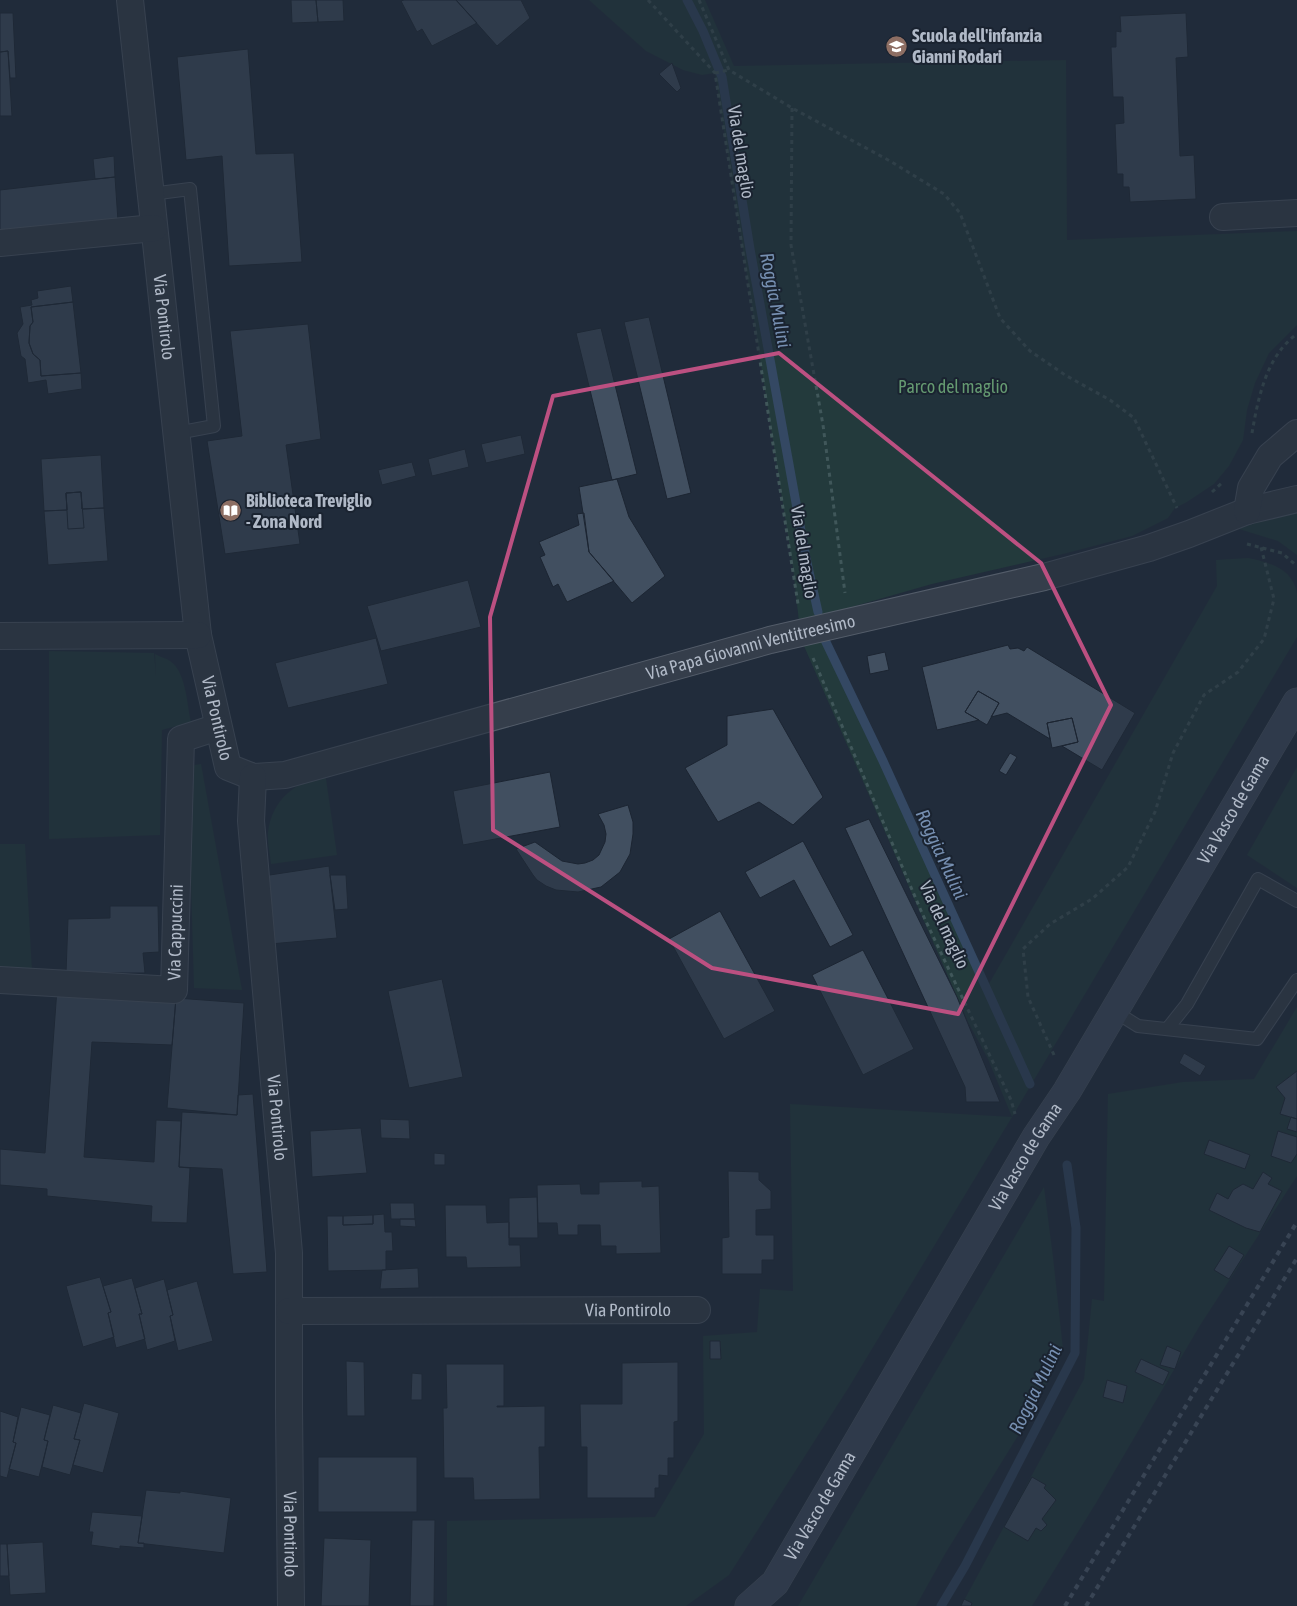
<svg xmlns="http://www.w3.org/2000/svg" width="1297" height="1606" font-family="'Asap Condensed',sans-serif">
<rect width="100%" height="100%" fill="#212c3b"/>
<!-- green -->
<path fill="#233a3c" d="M589,0H705L734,66L1066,60L1067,240L1297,231V325L1269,353L1255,383L1247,410L1243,440L1229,466L1214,484L1187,502L1175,508L1168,518L1132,536L1067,553L932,584L799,622L793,568L715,73L702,75L683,70L646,51Z
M1297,509V555L1278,541L1239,529L1264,514Z
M1248,558C1269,562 1293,569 1297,593C1297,607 1297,623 1297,637L1012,1117L849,1387L729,1575L686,1606H447V1521L655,1517L704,1434L703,1336L757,1332L760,1289L793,1291L790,1104L1012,1117L988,1059L968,1022L804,646L824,638L886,768L986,989L1217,586L1216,560Z
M49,651L154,653L156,676L155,654C160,657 166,658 170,661C186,671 187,705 191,722L162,730L160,835L49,839Z
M201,764L242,990L194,988L188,777L190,768L195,765Z
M1297,767V888L1247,855Z
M325,772L337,855L271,864C270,854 267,842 268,832C273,797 295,785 325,772Z
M0,844H25L32,971L0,969Z
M1297,1007V1176L1199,1327L1096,1503L1032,1606H961L1084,1379L1092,1299L1104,1301L1108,1094L1183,1082L1254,1079Z
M1044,1187L1053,1257L1063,1349L1032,1413L945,1554L916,1606H798Z"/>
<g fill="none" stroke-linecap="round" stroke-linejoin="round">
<!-- stream -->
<path stroke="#344863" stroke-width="9" d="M687,0L703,31L722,77L750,249L806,558L818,612
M824,638L883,761L1030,1084
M941,1606L965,1566L1075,1353L1076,1228L1067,1165"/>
</g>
<!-- building -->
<path fill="#414f60" stroke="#1c2532" d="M291,0H316L318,22L292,23Z
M316,0H343L344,21L318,22Z
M404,0H456L477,23L432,46L422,29L417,32L401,1Z
M456,0H521L530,18L497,46Z
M0,13H13L16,78H10L8,51L0,52Z
M1186,13L1188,57L1176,58L1180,156L1194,155L1196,199L1130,202L1129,187H1123V174H1117L1115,124L1124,123L1123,97H1113L1111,47H1116V31L1121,32L1120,16Z
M248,49L256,154L294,153L302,262L229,266L222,156L186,160L177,57Z
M8,51L12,116H0V52Z
M672,63L681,88L677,92L659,74Z
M114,156L115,177L95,179L93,159Z
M115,177L118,221L0,233V190Z
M71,286L73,302L31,307L33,322L30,326L29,343L33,354L40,360L41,376L81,373L82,389L48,394L46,380L28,383L25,359L21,356L17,333L23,324L20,307L32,305L31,300L38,298L37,291Z
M73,302L81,373L41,376L40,360L33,354L29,343L30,326L33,322L31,307Z
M649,317L691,493L667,499L624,322Z
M308,324L321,439L286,445L300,544L225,554L207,441L242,436L230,331Z
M601,328L637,474L612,480L576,333Z
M521,435L525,454L486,463L481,444Z
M465,449L469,467L432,476L428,459Z
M101,455L104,508L82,509L81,492L66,493L67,510L44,511L41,459Z
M412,462L416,476L382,485L378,470Z
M617,479L629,517L665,576L632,603L589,552L579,487Z
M81,492L84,528L68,529L66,493Z
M81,492L82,509L104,508L108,561L48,565L44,511L67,510L66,493Z
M584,513L589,552L614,581L567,602L558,584L553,587L540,557L545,555L539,542L579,525L577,514Z
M468,580L481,627L381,651L367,606Z
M376,638L388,684L288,708L275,663Z
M1008,645L1010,649L1018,648L1024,651L1027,647L1135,713L1102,770L1062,746L1078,742L1072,718L1047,723L1050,739L1007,713L991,717L999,703L978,691L965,712L979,720L937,730L922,667Z
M885,652L889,670L870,674L867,656Z
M978,691L999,703L987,725L965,712Z
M773,709L823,797L793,825L759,802L718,822L685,768L727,745V716Z
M1072,718L1078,742L1052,748L1047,723Z
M1010,753L1017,757L1006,775L999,771Z
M550,772L560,827L463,845L453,791Z
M628,805L633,822V834L630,854L620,872L601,887L578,892L556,890L546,886L537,880L533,875L516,849L535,842L562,861L578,864L585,863L593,860L599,855L605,842L606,834L604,825L598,814Z
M869,819L957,997L1000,1102H966L965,1087L845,828Z
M803,841L853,935L830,947L794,880L760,898L745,872Z
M329,866L337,938L270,944L263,876Z
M330,875H346L348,909L335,910Z
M110,906H158L159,952L143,953L145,973H66L68,919L110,918Z
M720,911L775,1011L724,1039L669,939Z
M863,950L914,1049L863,1075L812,975Z
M442,979L463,1077L409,1088L388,991Z
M57,989L176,998L172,1045L92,1042L84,1157L154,1162L156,1120L181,1121L179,1167L190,1168L187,1223L151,1222L152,1206L47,1196V1189L0,1185V1149L45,1153Z
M176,998L244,1003L237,1115L167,1108Z
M1184,1053L1206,1066L1200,1076L1179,1063Z
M1297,1071V1119L1280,1114L1285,1098L1276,1087Z
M253,1094L267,1272L233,1274L222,1169L179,1167L182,1112L237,1115L238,1095Z
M1291,1117L1297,1119V1132L1287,1129Z
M380,1119L409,1120L410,1139L381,1138Z
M361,1128L367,1173L312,1177L310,1131Z
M1278,1131L1297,1137V1154L1291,1163L1271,1156Z
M1209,1140L1250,1155L1245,1169L1204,1154Z
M434,1153L445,1154V1165H434Z
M728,1171L759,1172V1180L771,1191V1209L756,1210V1235H774V1260H762V1274H722V1238L729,1237Z
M1263,1172L1272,1178L1268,1184L1282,1191L1260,1232L1246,1228L1209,1210L1217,1193L1228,1199L1233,1190L1243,1184L1253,1189Z
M642,1181V1187L659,1186L661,1253L616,1254V1246H601L600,1225H578V1235H558L557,1223H538L537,1185L580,1184L581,1194H599V1182Z
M537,1197L538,1238H509V1198Z
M390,1203H414L415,1219H391Z
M445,1205H486L487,1223L509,1222V1245H520L521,1267L467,1268L466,1257H446Z
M384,1214L385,1232H392L393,1251H386V1270L328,1271L327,1216H343V1225L373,1224V1215Z
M373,1215V1224L343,1225V1216Z
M400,1219H415L416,1227L400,1226Z
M1229,1246L1244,1255L1229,1279L1214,1270Z
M418,1268L419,1288L380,1289L382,1270Z
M100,1277L111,1312L108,1313L114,1337L83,1347L66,1286Z
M132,1278L142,1314H139L145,1339L116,1348L108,1313L111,1312L103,1286Z
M164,1279L173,1315L170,1316L175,1341L147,1350L139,1314H142L135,1288Z
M197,1281L213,1341L178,1351L170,1316L173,1315L167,1290Z
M710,1341H720L721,1359H710Z
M1167,1346L1181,1352L1175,1369L1160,1365Z
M1141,1359L1169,1372L1163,1385L1135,1372Z
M346,1361L364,1362L365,1416H347Z
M678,1362V1421L674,1422V1458H668V1476L659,1475V1488H655V1498H587V1447H581L580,1404H622V1363Z
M446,1364H504V1406H497V1407L545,1406V1447H539L540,1499L474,1500L473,1478H444L443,1408H447Z
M412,1373L422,1374V1400H411Z
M1107,1380L1127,1386L1123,1403L1103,1397Z
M84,1403L119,1413L103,1473L73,1465L80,1440L74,1439Z
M53,1405L81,1413L74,1439L80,1440L70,1475L42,1467L48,1441L44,1440Z
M21,1407L50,1415L44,1440L48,1441L39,1477L9,1469L16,1443L13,1442Z
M0,1411L18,1417L13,1442L16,1443L7,1478L0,1476Z
M318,1457H417V1512H318Z
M1032,1477L1046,1485L1044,1488L1056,1500L1042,1519L1047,1525L1041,1531L1036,1528L1028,1541L1004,1527Z
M146,1490L180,1493V1491L231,1498L224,1553L138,1543Z
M92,1512L142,1516L138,1543H144V1548L120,1546V1549L91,1545L93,1532H89Z
M412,1520H435L434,1606H410Z
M324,1538L371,1540L369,1606H321Z
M43,1542L46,1593L10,1595L7,1544Z
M0,1544H7L9,1576H0Z
M964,1599L972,1603L971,1606H961Z"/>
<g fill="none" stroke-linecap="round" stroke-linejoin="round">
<defs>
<path id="lane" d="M151,194L190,189L214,426L177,433
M1114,1011L1138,1026L1257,1039L1297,980
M1168,1028L1187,1004L1258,879L1297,901"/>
<g id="street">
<path id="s1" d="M130,0L198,635L228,767L253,777L285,775L770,640L1044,577L1149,548L1189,534L1247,511L1297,499"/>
<path d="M1223,217L1297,213"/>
<path d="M0,243L154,228"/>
<path d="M1247,511L1251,488L1270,456L1297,433"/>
<path d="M0,636L198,635"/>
<path id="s2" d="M253,777L251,821L289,1253V1409L291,1606"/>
<path id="s3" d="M0,980L174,990L181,739L218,727"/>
<path id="s4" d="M289,1311L697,1310"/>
</g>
<g id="secondary">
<path id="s5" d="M749,1606L775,1583L1036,1137L1067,1091L1297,702"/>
</g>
</defs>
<!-- lane casing -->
<use href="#lane" stroke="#535c69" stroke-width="14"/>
<!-- street casing -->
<use href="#street" stroke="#535c69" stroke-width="28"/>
<!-- secondary casing -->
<use href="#secondary" stroke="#535c69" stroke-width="29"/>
<!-- path -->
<path stroke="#40575a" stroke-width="3" stroke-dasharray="4 4" stroke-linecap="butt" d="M648,0L715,73L798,604
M699,0L729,70L792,108L890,161L944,194L960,213L1000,318L1030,351L1065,375L1110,400L1134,418L1177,508
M715,73L729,70
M792,108L791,245L823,425L845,593
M1252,433C1258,399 1266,356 1297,334
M1212,492L1222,483
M1247,544L1282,553L1297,566
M813,658L922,913L1011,1100L1015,1114
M1054,1055L1028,997L1023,949L1050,924L1092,899L1128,867L1155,812L1173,753L1204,695L1238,672L1264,639L1274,599L1261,547"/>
<!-- lane -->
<use href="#lane" stroke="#353e4b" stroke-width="12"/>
<!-- street -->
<use href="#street" stroke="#353e4b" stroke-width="26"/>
<!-- secondary -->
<use href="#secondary" stroke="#424d5f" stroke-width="28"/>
<!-- rail -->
<path stroke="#566273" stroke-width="4" stroke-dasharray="5 5" stroke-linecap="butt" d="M1065,1606L1297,1222
M1086,1606L1297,1258"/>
</g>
<!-- marked area -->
<path d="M0 0H1297V1606H0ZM779,353L1041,563L1111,705L958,1014L712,968L493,830L490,617L553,396Z" fill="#212c3b" fill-opacity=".55" fill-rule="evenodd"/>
<path fill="none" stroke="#bc5081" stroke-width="4" stroke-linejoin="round" d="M779,353L1041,563L1111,705L958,1014L712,968L493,830L490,617L553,396Z"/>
<!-- icons -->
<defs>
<symbol id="school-disc" viewBox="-11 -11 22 22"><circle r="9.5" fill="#8d6e63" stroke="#1a2330"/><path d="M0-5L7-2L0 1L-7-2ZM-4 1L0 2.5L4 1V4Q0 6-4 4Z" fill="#fff"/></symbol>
<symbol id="library-disc" viewBox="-11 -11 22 22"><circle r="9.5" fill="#8d6e63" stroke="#1a2330"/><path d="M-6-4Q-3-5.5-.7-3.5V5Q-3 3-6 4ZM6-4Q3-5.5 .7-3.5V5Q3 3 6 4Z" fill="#fff"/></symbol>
</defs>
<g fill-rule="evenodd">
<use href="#school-disc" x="884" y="34" width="25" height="25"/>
<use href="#library-disc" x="218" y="498" width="25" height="25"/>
</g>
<g text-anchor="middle" stroke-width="4" stroke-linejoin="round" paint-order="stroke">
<!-- poi labels -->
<g font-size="18" font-weight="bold" fill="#b0b9c7" stroke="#1a2330" text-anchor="start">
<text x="912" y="42">Scuola dell'infanzia<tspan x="912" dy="21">Gianni Rodari</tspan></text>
<text x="246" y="507">Biblioteca Treviglio<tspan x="246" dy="21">- Zona Nord</tspan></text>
</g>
<!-- street labels -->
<g font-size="18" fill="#b0b9c7" stroke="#1a2330">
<text transform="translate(741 152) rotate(81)" y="6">Via del maglio</text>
<text dy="6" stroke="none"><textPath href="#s1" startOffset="319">Via Pontirolo</textPath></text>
<text transform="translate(804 552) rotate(81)" y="6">Via del maglio</text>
<text dy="6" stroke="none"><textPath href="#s1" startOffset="1316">Via Papa Giovanni Ventitreesimo</textPath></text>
<text dy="6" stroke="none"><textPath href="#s1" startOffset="724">Via Pontirolo</textPath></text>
<text dy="6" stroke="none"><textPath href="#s5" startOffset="934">Via Vasco de Gama</textPath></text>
<text transform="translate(944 925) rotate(65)" y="6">Via del maglio</text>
<text dy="6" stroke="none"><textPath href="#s3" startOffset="232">Via Cappuccini</textPath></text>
<text dy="6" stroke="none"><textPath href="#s2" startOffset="342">Via Pontirolo</textPath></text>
<text dy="6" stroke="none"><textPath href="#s5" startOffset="529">Via Vasco de Gama</textPath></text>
<text dy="6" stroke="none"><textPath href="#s4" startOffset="339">Via Pontirolo</textPath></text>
<text dy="6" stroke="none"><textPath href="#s5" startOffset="124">Via Vasco de Gama</textPath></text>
<text dy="6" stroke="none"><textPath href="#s2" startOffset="759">Via Pontirolo</textPath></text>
</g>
<!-- park labels -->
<g font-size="18" fill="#659a71" stroke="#1a2330">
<text x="953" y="393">Parco del maglio</text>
</g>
<!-- water labels -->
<g font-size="19" font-style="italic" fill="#768fb1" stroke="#1a2330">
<text transform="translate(776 300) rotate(79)" y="7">Roggia Mulini</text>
<text transform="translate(942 854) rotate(65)" y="7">Roggia Mulini</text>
<text transform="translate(1035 1389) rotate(-64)" y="7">Roggia Mulini</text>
</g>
</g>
</svg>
